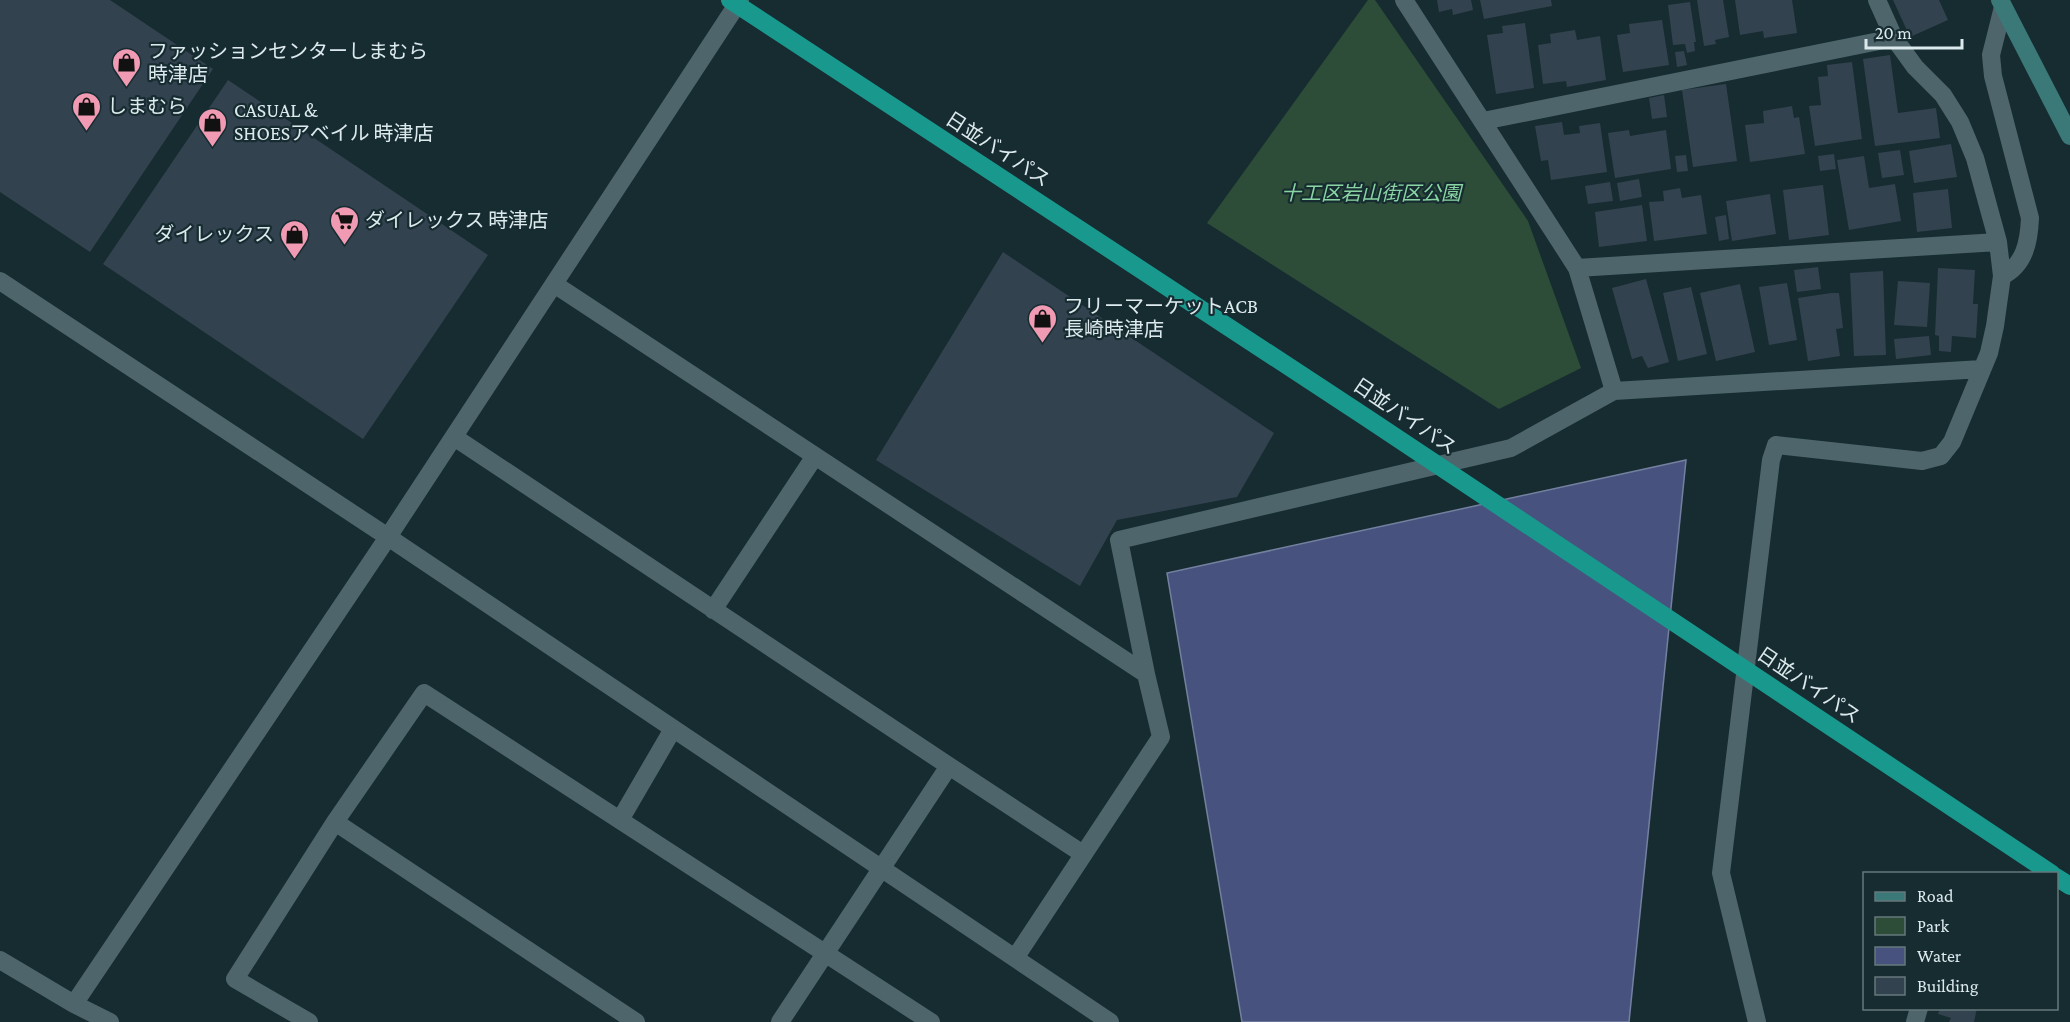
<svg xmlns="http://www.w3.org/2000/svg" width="2070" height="1022" font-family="'Crimson Pro','Noto Sans JP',serif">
<rect width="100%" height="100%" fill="#162c31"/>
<!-- green -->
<path fill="#2d4d38" d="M1368,0H1375L1528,221L1581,368L1499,409L1207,223Z"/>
<!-- water -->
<path fill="#47537e" stroke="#74809f" stroke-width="1.5" d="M1686,460L1629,1022H1242L1167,573Z"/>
<!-- building -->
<path fill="#33424f" d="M0,0H110L213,69L90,252L0,192Z
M1437,0H1471L1473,10L1453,15L1452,9L1439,12Z
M1480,0H1551L1552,6L1484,19Z
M1697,0H1723L1729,37L1715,40L1716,44L1704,46Z
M1735,0H1792L1797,33L1764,38L1763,31L1740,35Z
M1893,0H1939L1948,20L1910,37Z
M1690,2L1696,42H1694L1695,51L1687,53L1685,44L1673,45L1668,5Z
M1662,20L1669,65L1623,72L1617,35L1630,33L1629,24Z
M1525,23L1534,88L1496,94L1487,35L1503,33L1502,26Z
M1575,30L1577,40L1600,36L1606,80L1567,87L1566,81L1543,84L1538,45L1551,43L1550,34Z
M1684,51L1687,65L1677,67L1675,52Z
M1890,55L1898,113L1936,108L1940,138L1875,146L1863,59Z
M1852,62L1862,139L1815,146L1809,106L1821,105L1818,77L1828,76L1827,65Z
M228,80L488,255L363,439L103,264Z
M1726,84L1737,161L1693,167L1682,90Z
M1664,95L1667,117L1652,119L1649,98Z
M1792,106L1794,118L1799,117L1805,154L1750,162L1745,125L1764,123L1763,111Z
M1562,122L1564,135L1580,133L1579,126L1600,123L1607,172L1551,180L1548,160L1541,161L1535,126Z
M1629,130L1630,136L1666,130L1671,169L1615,178L1608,133Z
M1951,144L1957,177L1914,183L1909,151Z
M1900,150L1904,175L1882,178L1878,153Z
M1834,154L1836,169L1820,171L1818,156Z
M1686,155L1688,171L1677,172L1675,156Z
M1864,156L1869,188L1895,184L1901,221L1849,230L1837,160Z
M1639,179L1642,197L1620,201L1617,183Z
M1610,182L1613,201L1588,204L1585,186Z
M1823,185L1829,235L1789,240L1783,190Z
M1680,188L1682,198L1701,195L1707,234L1654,241L1649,202L1664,201L1663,191Z
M1948,189L1952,228L1917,232L1913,193Z
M1770,194L1776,234L1732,241L1726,201Z
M1642,205L1647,241L1599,247L1595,212Z
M1726,215L1729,239L1719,241L1715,217Z
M1003,252L1274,433L1237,497L1117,520L1080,586L876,460Z
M1818,267L1821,289L1797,292L1794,270Z
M1938,268L1975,270L1973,304H1978L1976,338L1952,336L1951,352L1939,351V336L1935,335Z
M1883,271L1886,355L1854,356L1850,273Z
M1646,279L1669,362L1648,368L1642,356L1632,359L1612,288Z
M1898,281L1930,283L1927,327L1894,325Z
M1787,283L1797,340L1769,345L1759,287Z
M1740,284L1755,352L1716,361L1700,293Z
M1691,287L1707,354L1678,361L1663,293Z
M1831,293H1839L1843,328L1836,329L1840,356L1808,361L1798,298Z
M1929,336L1931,355L1896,359L1894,339Z
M1940,1008H1977L1974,1022H1949L1951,1018L1938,1014Z"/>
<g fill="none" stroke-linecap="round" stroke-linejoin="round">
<!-- minor -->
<path stroke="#4e666b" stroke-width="18" d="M1404,0L1577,268L1614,391L1982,369
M1483,121L1894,38
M1577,268L1998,242
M2002,276C2025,265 2029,241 2030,218L1993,76L1991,55L2003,7
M0,281L388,537L1110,1022
M554,284L1146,674L1161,737L1015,958
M454,437L949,766L780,1022
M713,610L815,456
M1146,674L1119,540L1511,448L1614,391
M949,766L1083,854
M620,820L673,729
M335,822L636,1022
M0,960L74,1004L388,537L740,0
M74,1004L110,1022
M309,1022L235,979L335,822L424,693L931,1022
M1757,1022L1721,873L1771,460L1776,445L1922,461L1941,456L1952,442L1989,353L1995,326L2002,276L1998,242L1975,158L1960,122L1943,95L1915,67L1894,38L1877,0
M1915,1022L1919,1008"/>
<!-- secondary -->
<path stroke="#3a7978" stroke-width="18" d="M2000,0L2070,136"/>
<!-- trunk -->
<path stroke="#19998e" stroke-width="18" d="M730,0L1367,418L2052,874
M2056,877L2070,886"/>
</g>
<!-- icons -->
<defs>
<symbol id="shop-pin" viewBox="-11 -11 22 30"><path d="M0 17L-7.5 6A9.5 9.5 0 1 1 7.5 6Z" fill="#f19ab3" stroke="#162c31"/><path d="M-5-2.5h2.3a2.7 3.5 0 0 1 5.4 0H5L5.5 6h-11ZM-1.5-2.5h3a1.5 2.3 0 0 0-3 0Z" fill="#111"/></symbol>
<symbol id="supermarket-pin" viewBox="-11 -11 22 30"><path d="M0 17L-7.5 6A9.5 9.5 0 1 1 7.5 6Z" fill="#f19ab3" stroke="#162c31"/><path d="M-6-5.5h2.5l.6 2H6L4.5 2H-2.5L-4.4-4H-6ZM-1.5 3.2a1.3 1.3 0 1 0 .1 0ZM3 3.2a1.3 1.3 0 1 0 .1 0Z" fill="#111"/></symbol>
</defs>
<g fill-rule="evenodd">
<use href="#shop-pin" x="110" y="46" width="33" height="45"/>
<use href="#shop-pin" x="70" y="90" width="33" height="45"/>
<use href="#shop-pin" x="196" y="106" width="33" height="45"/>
<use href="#supermarket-pin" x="328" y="204" width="33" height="45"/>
<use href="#shop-pin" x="278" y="218" width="33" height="45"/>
<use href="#shop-pin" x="1026" y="302" width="33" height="45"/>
</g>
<g text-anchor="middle" stroke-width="4.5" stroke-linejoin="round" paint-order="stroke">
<!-- poi labels -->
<g font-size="20" fill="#ddeaed" stroke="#162c31" text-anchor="start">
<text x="148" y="58">ファッションセンターしまむら<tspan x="148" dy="23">時津店</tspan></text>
<text x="107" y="113">しまむら</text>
<text x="234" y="117">CASUAL &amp;<tspan x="234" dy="23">SHOESアベイル 時津店</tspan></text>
<text x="365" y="227">ダイレックス 時津店</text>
<text x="274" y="241" text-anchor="end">ダイレックス</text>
<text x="1064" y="313">フリーマーケットACB<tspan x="1064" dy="23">長崎時津店</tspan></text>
</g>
<!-- street labels -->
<g font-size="20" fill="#ddeaed" stroke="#162c31">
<text transform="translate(998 149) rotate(33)" y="7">日並バイパス</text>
<text transform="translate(1405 416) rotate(34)" y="7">日並バイパス</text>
<text transform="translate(1809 685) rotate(34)" y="7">日並バイパス</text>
</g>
<!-- park labels -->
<g font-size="20" font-style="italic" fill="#8ad4a3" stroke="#162c31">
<text x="1371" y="200">十工区岩山街区公園</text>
</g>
</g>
<!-- legend -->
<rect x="1863" y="872" width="195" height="138" fill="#162c31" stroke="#66787c" stroke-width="1.5"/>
<rect x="1875" y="892" width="30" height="9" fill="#3a7978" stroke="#66787c" stroke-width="1.5"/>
<text x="1917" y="902" font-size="18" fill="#ddeaed">Road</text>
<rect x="1875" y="917" width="30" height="18" fill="#2d4d38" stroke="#66787c" stroke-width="1.5"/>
<text x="1917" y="932" font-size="18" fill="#ddeaed">Park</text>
<rect x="1875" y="947" width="30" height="18" fill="#47537e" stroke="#66787c" stroke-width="1.5"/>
<text x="1917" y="962" font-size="18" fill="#ddeaed">Water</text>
<rect x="1875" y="977" width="30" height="18" fill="#33424f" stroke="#66787c" stroke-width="1.5"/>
<text x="1917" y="992" font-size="18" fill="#ddeaed">Building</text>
<!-- scale -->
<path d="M1866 39v9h96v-9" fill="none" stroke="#ddeaed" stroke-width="3"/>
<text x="1875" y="39" font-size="18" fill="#ddeaed" stroke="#162c31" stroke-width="4.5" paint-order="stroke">20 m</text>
</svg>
